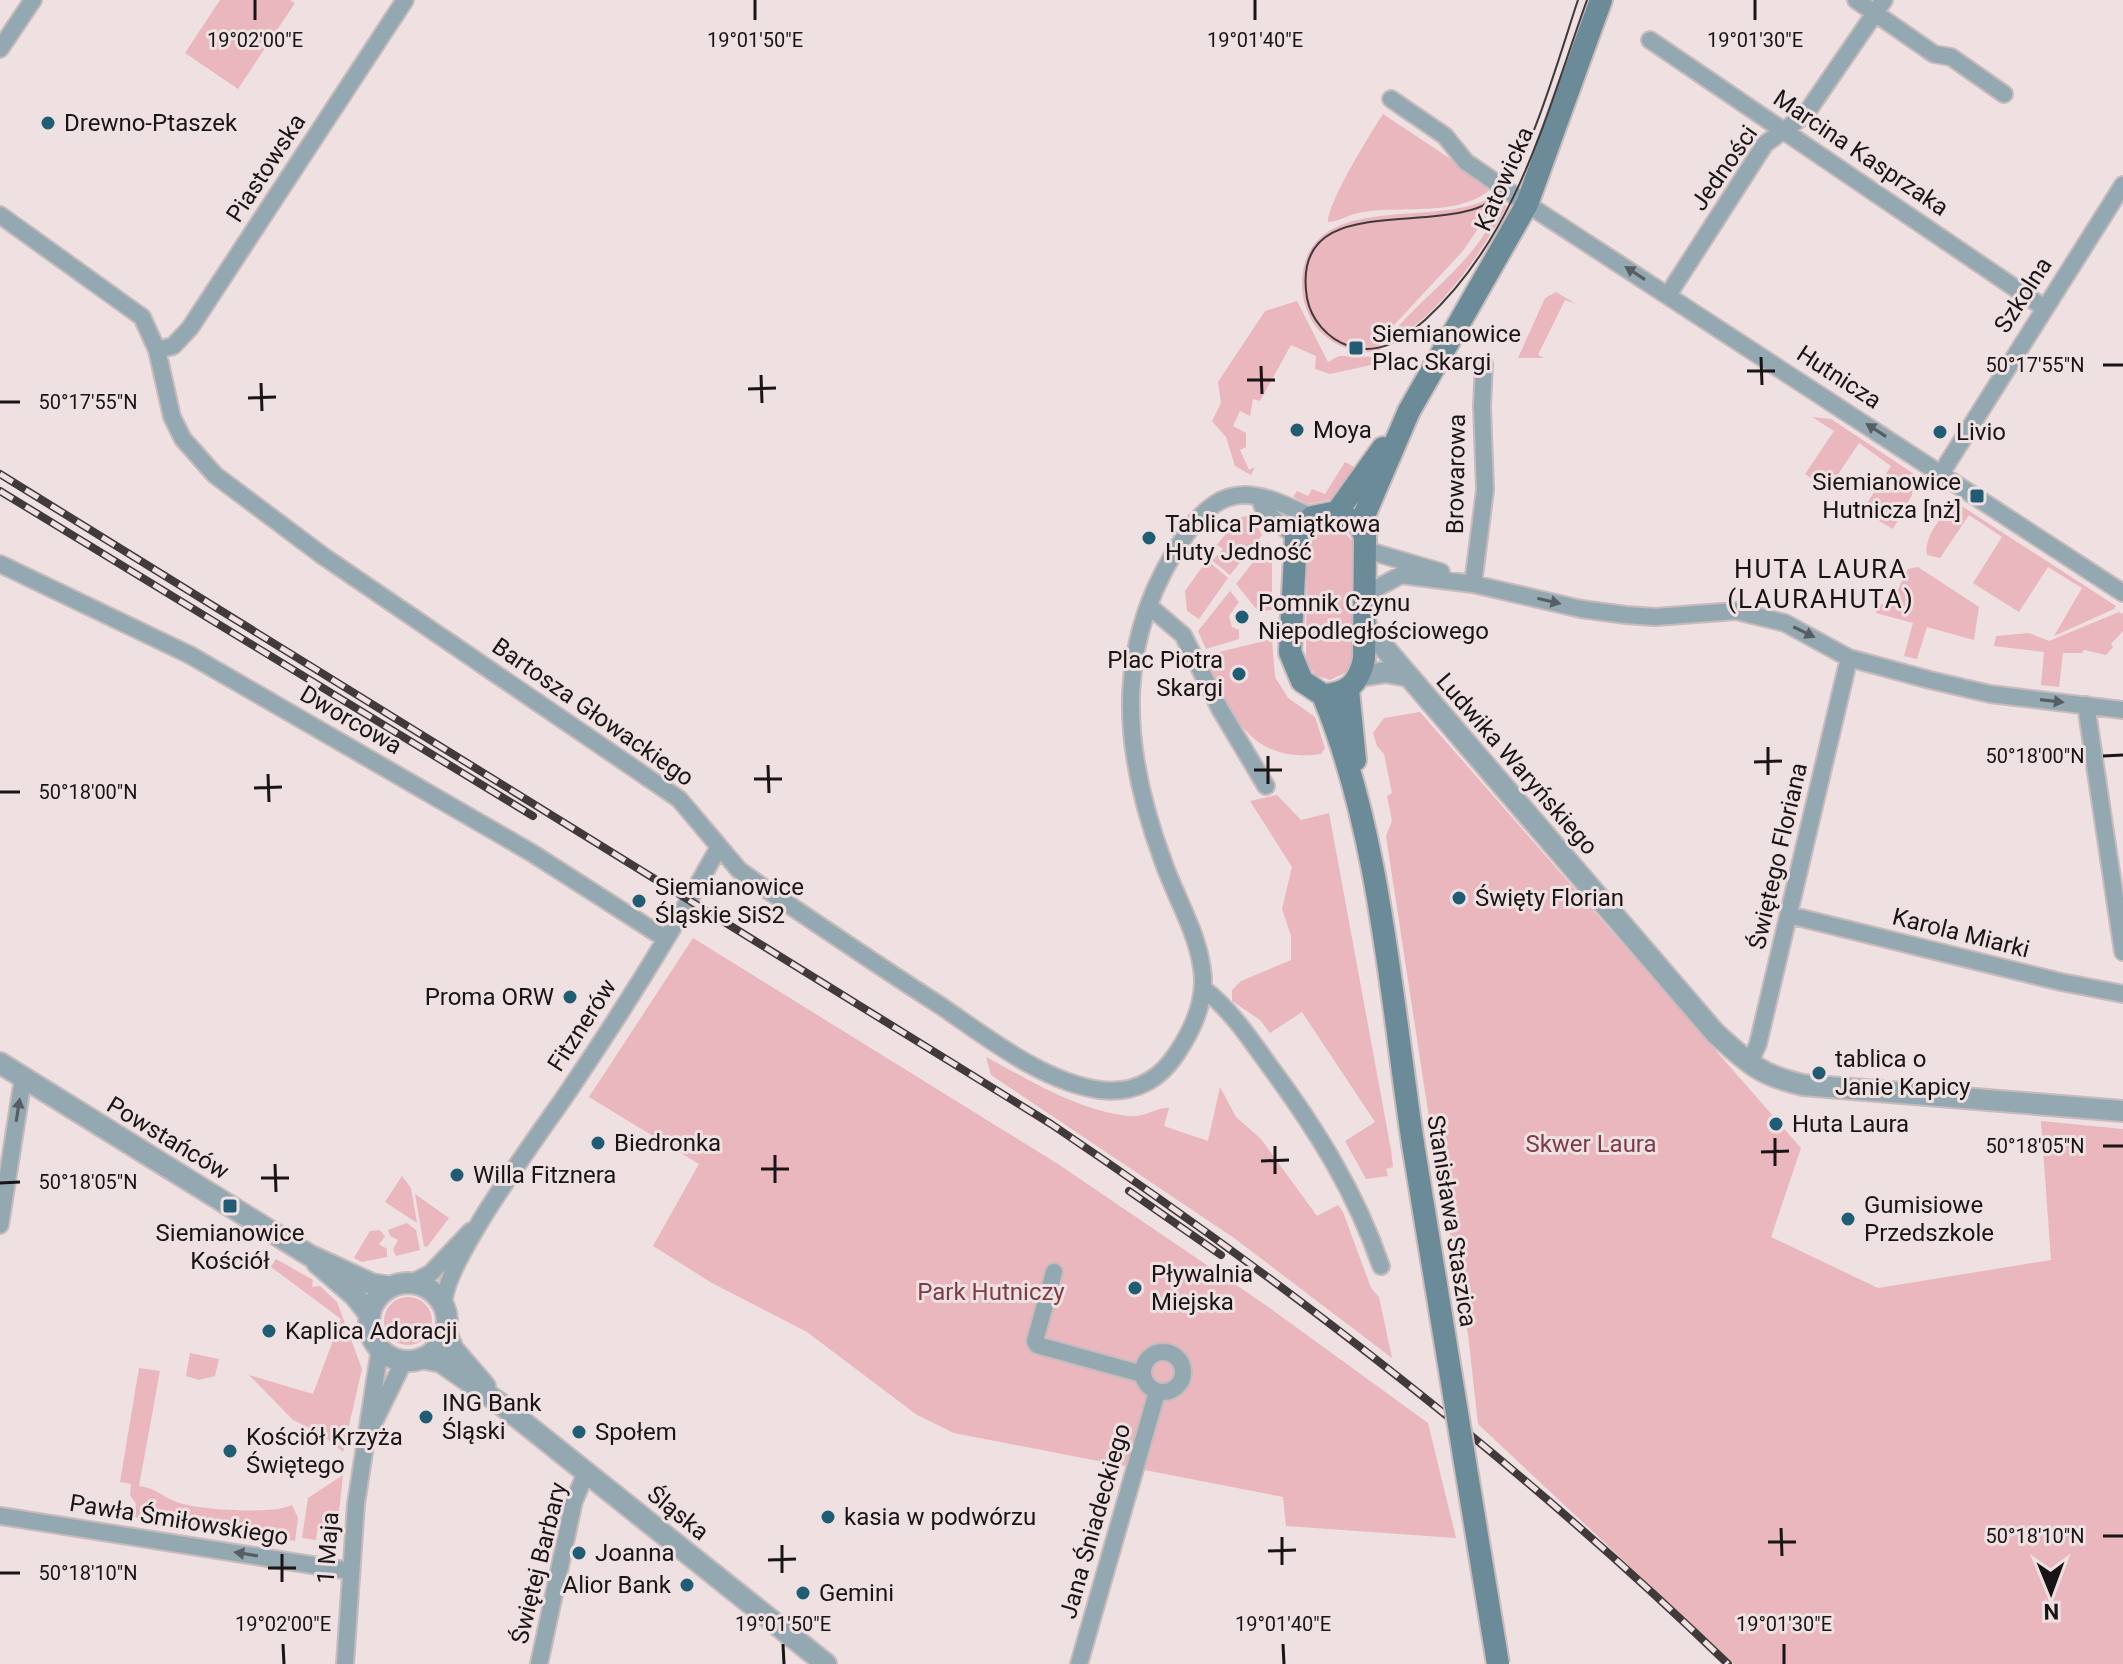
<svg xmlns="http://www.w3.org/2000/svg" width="2123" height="1664" font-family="Roboto,sans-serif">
<rect width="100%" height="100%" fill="#efe0e1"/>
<!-- green -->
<path fill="#e9b7bd" d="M220,0H290L295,3L238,89L185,53Z
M1383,114L1493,187C1459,219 1401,204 1358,213C1347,215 1338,222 1328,222C1328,202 1370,134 1383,114Z
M1500,198L1507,207C1482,251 1435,324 1385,343C1418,296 1487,257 1500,198Z
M1488,199L1491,210L1462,252L1381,339L1380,351C1359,354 1340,349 1324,335C1308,321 1301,300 1302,279C1309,190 1432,228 1488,199Z
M1556,292L1576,304L1565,300L1538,355L1544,358H1518L1545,298Z
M1297,301L1328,362L1339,356L1382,357L1386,363L1374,371L1371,365L1330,374L1315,369L1316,356L1291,345L1260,401L1253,399L1250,416L1240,411L1233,426L1246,433V447L1240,450L1249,470L1255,467L1251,475L1235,466L1226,437L1212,421L1221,403L1218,382L1265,311Z
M1812,417L1831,419L1914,474L1912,495L1893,529L1862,511L1891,466L1859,443L1829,488H1823L1805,474L1834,431Z
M1345,462L1354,467L1333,499L1308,504L1293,497L1297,491L1308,496L1312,489L1325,494Z
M1957,503L2116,606L2114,609L2054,636L2082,588L2048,567L2019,612L1973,583L2002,537L1969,515L1940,558L1927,555C1923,538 1943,512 1957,503Z
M1246,516L1255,521L1262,535L1230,575L1209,558L1214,559L1223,549L1217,545L1238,518Z
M1322,528H1339L1355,543V658L1351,670L1330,680L1315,675L1306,661L1307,546L1315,533Z
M1268,543L1272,548V610L1258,611L1236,584Z
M1207,560L1228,578L1199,619L1187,611L1185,591Z
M1918,567L1979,607L1974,640L1927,627L1917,659L1904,656L1913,623L1876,613L1877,607L1894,598L1908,569Z
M1230,591L1239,602L1229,616L1232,627L1239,630V639L1206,649L1198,631Z
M2119,612L2123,614V631L2111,644L2113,647L2106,655L2084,650L2082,653H2063L2059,687L2041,685L2044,652L1994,646L1996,636L2029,633L2049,641Z
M1272,639L1275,677L1288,698L1315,717L1325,748L1321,754C1246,764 1232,711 1203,656Z
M1420,712L1801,1148L1771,1237L1878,1288L2051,1260L2041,1121L2123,1129V1664H1734L1478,1424L1468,1334L1430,1124L1386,836L1392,821L1387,796L1392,793L1384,754L1377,746L1373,733L1384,718Z
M1277,795L1301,820L1329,813L1391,1150L1393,1167L1386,1169L1388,1176L1366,1179L1345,1141L1375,1122L1302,1012L1270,1033L1260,1020L1232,1001V990L1241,981L1291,960V936L1282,909L1292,867L1250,801Z
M693,938L1058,1164L1267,1306L1428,1423L1456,1538L1286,1526L1283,1497L954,1433L917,1415L807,1332L712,1283L653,1246L699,1164L589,1097Z
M986,1057C1031,1081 1077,1110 1128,1116C1144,1118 1156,1107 1169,1108L1164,1126L1208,1141L1220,1087L1236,1117L1261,1139L1317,1216L1338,1205L1343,1212L1371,1288L1379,1297L1392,1358L1234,1238L991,1075Z
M402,1176L411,1188L417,1223L385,1202Z
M415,1194L449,1218L427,1247L424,1246Z
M407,1223L416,1230L420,1250L396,1256L393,1249L398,1240L390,1236L388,1230Z
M380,1230L385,1237L379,1244L387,1249V1257L362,1262L354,1258L370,1231Z
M276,1259L313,1280L312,1287L320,1286L337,1302L362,1369L343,1452L320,1433L293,1420L249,1375L313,1394L341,1319L271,1267Z
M384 1321a24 24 0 1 1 48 0a24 24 0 1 1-48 0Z
M190,1353L219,1359L215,1376L199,1380L186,1376Z
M139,1368L160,1371L139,1486C154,1488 161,1495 174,1501C194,1510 274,1515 292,1505L298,1518L295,1541L134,1517L136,1504L130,1495L131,1484L120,1482Z
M343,1475L338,1522L332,1528L318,1526L316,1540L302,1538L308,1498Z"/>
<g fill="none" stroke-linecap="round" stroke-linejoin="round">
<defs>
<path id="minor" d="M1856,0L1934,54L1951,57L2004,94
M1650,40L2043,307
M0,49L33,0
M1391,99L1445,136L1466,162L1527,204L2123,593
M0,215L142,317L157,350L172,417L183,439L215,475L323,556L679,799L739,870L760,885C820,926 880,967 941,1006C988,1038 1043,1082 1100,1090C1133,1094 1159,1081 1177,1053C1193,1029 1207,999 1202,969C1197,931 1175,896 1163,861C1120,745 1113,638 1187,533C1226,477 1260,493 1312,517
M1668,295L1765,144L1805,115L1884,0
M157,350L173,346L190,328L405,0
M1942,472L2123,185
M1259,497L1265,512L1296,537
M1366,550L1441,572
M0,564L190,655L532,853L666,939
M1473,584L1485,490L1482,406L1484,364
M1366,594L1401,575L1473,584L1581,609L1626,615L1655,617L1736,611L1785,623L1849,658L1930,680L1990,694L2123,710
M1149,606L1183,635L1220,709L1266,786
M2086,705L2123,952
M1789,915L2061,982L2123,994
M1204,989C1232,1011 1250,1039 1271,1068C1317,1130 1356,1193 1381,1266
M1749,1064L1758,1044L1849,658
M0,1225L23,1079
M1054,1272L1035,1341L1037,1345L1142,1374
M412,1283L431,1273L471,1231
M444,1306C440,1265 545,1127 572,1086C624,1009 674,929 719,847
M1143 1372a20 20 0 1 1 40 0a20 20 0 1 1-40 0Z
M371,1428L402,1365L409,1360
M0,1516L350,1571
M345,1664L356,1504L379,1355L378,1346
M539,1664L574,1501L586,1473
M1079,1664L1157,1392"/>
<path id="tertiary" d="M1364,624L1715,1033C1747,1062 1759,1075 1803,1085L2123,1111
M1361,676L1386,672L1407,676
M0,1063L309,1255L372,1284L391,1287
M317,1263L355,1296L370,1315
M369 1322a39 39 0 1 1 78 0a39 39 0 1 1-78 0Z
M446,1332L453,1349L485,1386
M422,1358L441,1362L498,1402L826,1664"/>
<path id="secondary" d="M1337,512L1360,525L1365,537L1364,659C1359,683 1348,694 1323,695L1302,681L1290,652L1296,537L1312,517Z
M1337,512L1383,448
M1360,525L1409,411L1527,204L1601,0
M1348,690L1355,760
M1323,695C1380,833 1391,997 1413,1144"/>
</defs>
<!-- minor casing -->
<use href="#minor" stroke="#c8bbbc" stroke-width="20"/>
<!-- tertiary casing -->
<use href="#tertiary" stroke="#c8bbbc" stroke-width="24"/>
<!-- secondary casing -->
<use href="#secondary" stroke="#c8bbbc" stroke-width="26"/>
<!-- minor -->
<use href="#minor" stroke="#94a8b2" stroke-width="16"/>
<!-- tertiary -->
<use href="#tertiary" stroke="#94a8b2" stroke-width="20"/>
<!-- secondary -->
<use href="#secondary" stroke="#6c8b99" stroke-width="22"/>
<!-- tram -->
<path stroke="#413a3b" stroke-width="2" d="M1578,0C1563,44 1528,168 1499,195C1450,243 1288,182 1307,298C1311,320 1328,339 1349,346C1380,356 1403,339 1425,320C1517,236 1546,114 1587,0"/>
<defs>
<path id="rail" d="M0,474L1051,1124C1291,1286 1519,1462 1728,1664
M0,491L533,816
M1129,1191L1221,1255"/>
</defs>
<!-- rail casing -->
<use href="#rail" stroke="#413a3b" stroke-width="8"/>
<!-- rail -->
<use href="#rail" stroke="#efe0e1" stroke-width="5" stroke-dasharray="15" stroke-linecap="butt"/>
<defs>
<path id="secondary-bridge" d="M1413,1144L1498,1664"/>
</defs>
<!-- secondary-bridge casing -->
<use href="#secondary-bridge" stroke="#c8bbbc" stroke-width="26" stroke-linecap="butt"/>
<!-- secondary-bridge -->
<use href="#secondary-bridge" stroke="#6c8b99" stroke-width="22"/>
</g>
<!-- one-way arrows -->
<defs><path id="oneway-solid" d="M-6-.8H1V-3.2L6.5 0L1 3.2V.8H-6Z" transform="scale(2)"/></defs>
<g fill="#565e64">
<use href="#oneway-solid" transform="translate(1635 273) rotate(-147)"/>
<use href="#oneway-solid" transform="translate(1876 430) rotate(-147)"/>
<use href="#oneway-solid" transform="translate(1549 601) rotate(13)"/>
<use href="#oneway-solid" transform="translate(1804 632) rotate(26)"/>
<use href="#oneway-solid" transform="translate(2052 701) rotate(7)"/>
<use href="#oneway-solid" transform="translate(18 1110) rotate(-81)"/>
<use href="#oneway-solid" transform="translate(246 1554) rotate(-171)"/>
</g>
<!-- ticks -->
<path fill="none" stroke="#191415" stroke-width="3" d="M255,0V20M755,0V20M1255,0V20M1755,0V20M1761,357L1762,385M2103,365H2123M1261,366L1262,394M1747,371H1775M761,375L762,403M1247,380H1275M261,383L262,411M748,389L776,388M248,398L276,397M0,402H20M1768,747V775M1268,756V784M2103,756L2123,755M1754,762L1782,761M768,765L769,793M1254,770H1282M268,774L269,802M754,779H782M254,788L282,787M0,792H20M1775,1138V1166M1275,1146V1174M2103,1146H2123M1761,1152L1789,1151M775,1155V1183M1261,1161L1289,1160M275,1164L276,1192M761,1169H789M261,1178H289M0,1183L20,1182M1781,1528L1782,1556M2103,1536H2123M1282,1537V1565M1768,1542H1796M782,1545V1573M1268,1551L1296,1550M282,1554V1582M768,1560L796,1559M268,1568H296M0,1573H20M283,1644L284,1664M783,1644L784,1664M1283,1644L1284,1664M1784,1644V1664"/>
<!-- markers -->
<g fill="#205d74" stroke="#efe0e1" stroke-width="3">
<circle cx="48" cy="123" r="8"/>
<rect x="1348" y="340" width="16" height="16" rx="4"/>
<circle cx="1297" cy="430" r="8"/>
<circle cx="1940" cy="432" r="8"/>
<rect x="1969" y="488" width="16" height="16" rx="4"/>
<circle cx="1149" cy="538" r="8"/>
<circle cx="1242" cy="617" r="8"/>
<circle cx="1239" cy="674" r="8"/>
<circle cx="1459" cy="898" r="8"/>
<circle cx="639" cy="901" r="8"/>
<circle cx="570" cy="997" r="8"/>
<circle cx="1819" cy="1073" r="8"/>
<circle cx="1776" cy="1124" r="8"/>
<circle cx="598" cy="1143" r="8"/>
<circle cx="457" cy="1175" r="8"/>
<rect x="222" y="1198" width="16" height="16" rx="4"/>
<circle cx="1848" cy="1219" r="8"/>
<circle cx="1135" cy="1288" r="8"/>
<circle cx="269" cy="1331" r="8"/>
<circle cx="426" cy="1417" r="8"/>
<circle cx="579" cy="1432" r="8"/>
<circle cx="230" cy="1451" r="8"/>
<circle cx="828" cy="1517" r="8"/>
<circle cx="579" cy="1553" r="8"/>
<circle cx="687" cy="1585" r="8"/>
<circle cx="803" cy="1593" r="8"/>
</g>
<g text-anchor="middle" stroke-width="6" stroke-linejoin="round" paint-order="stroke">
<!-- poi labels -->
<g font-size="24" fill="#191415" stroke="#efe0e1" text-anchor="start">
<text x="64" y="131">Drewno-Ptaszek</text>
<text x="1372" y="342">Siemianowice<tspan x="1372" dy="28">Plac Skargi</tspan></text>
<text x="1313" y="438">Moya</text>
<text x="1956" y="440">Livio</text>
<text x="1961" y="490" text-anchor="end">Siemianowice<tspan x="1961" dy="28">Hutnicza [nż]</tspan></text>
<text x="1165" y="532">Tablica Pamiątkowa<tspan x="1165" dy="28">Huty Jedność</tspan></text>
<text x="1258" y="611">Pomnik Czynu<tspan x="1258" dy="28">Niepodległościowego</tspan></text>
<text x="1223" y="668" text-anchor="end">Plac Piotra<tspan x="1223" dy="28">Skargi</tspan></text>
<text x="655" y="895">Siemianowice<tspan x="655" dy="28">Śląskie SiS2</tspan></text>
<text x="1475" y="906">Święty Florian</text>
<text x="554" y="1005" text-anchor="end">Proma ORW</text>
<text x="1835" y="1067">tablica o<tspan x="1835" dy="28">Janie Kapicy</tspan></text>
<text x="1792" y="1132">Huta Laura</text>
<text x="614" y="1151">Biedronka</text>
<text x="473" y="1183">Willa Fitznera</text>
<text x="1864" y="1213">Gumisiowe<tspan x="1864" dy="28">Przedszkole</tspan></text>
<text x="230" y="1241" text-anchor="middle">Siemianowice<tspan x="230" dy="28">Kościół</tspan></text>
<text x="1151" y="1282">Pływalnia<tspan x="1151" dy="28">Miejska</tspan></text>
<text x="285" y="1339">Kaplica Adoracji</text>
<text x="442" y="1411">ING Bank<tspan x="442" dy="28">Śląski</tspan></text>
<text x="595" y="1440">Społem</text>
<text x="246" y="1445">Kościół Krzyża<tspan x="246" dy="28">Świętego</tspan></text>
<text x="844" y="1525">kasia w podwórzu</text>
<text x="595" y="1561">Joanna</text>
<text x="671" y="1593" text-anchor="end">Alior Bank</text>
<text x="819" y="1601">Gemini</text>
</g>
<!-- street labels -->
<g font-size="24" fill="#191415" stroke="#efe0e1">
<text transform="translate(1861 153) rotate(34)" y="8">Marcina Kasprzaka</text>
<text transform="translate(266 168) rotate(-57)" y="8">Piastowska</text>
<text transform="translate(1724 168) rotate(-55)" y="8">Jedności</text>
<text transform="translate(1504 179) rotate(-66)" y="8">Katowicka</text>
<text transform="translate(2023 295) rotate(-57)" y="8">Szkolna</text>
<text transform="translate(1839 377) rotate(33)" y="8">Hutnicza</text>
<text transform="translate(1456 474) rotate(-89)" y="8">Browarowa</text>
<text transform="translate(593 712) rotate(35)" y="8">Bartosza Głowackiego</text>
<text transform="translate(351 720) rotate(30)" y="8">Dworcowa</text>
<text transform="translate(1517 764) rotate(49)" y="8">Ludwika Waryńskiego</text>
<text transform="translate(1778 856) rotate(-77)" y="8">Świętego Floriana</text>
<text transform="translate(1961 933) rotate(14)" y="8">Karola Miarki</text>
<text transform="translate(582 1025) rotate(-57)" y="8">Fitznerów</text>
<text transform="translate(168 1138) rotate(31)" y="8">Powstańców</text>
<text transform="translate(1452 1221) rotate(81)" y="8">Stanisława Staszica</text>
<text transform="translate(678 1513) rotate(39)" y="8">Śląska</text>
<text transform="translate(179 1520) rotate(9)" y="8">Pawła Śmiłowskiego</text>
<text transform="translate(1095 1521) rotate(-74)" y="8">Jana Śniadeckiego</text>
<text transform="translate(328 1548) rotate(-86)" y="8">1 Maja</text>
<text transform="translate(539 1563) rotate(-76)" y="8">Świętej Barbary</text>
</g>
<!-- park labels -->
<g font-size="24" fill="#7c3c47" stroke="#efe0e1">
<text x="1591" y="1152">Skwer Laura</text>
<text x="991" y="1300">Park Hutniczy</text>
</g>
<!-- neighbourhood labels -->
<g font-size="26" letter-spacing="2" fill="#191415" stroke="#efe0e1">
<text x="1821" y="578">HUTA LAURA<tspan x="1821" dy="30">(LAURAHUTA)</tspan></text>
</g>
</g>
<g font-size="20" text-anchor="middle" fill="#191415" stroke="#efe0e1" stroke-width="6" stroke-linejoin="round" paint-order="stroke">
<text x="255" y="47">19°02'00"E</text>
<text x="755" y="47">19°01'50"E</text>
<text x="1255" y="47">19°01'40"E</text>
<text x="1755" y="47">19°01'30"E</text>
<text x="2035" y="372">50°17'55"N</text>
<text x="88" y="409">50°17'55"N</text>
<text x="2035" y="763">50°18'00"N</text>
<text x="88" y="799">50°18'00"N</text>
<text x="2035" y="1153">50°18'05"N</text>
<text x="88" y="1189">50°18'05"N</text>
<text x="2035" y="1543">50°18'10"N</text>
<text x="88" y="1580">50°18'10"N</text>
<text x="283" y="1631">19°02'00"E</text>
<text x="783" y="1631">19°01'50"E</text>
<text x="1283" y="1631">19°01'40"E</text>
<text x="1784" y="1631">19°01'30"E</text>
</g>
<!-- north arrow -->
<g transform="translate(2051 1592) rotate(179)" stroke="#efe0e1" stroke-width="6" paint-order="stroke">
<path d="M0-6L14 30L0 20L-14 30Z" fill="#191415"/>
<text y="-12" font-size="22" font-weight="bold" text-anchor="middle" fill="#191415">N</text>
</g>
</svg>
